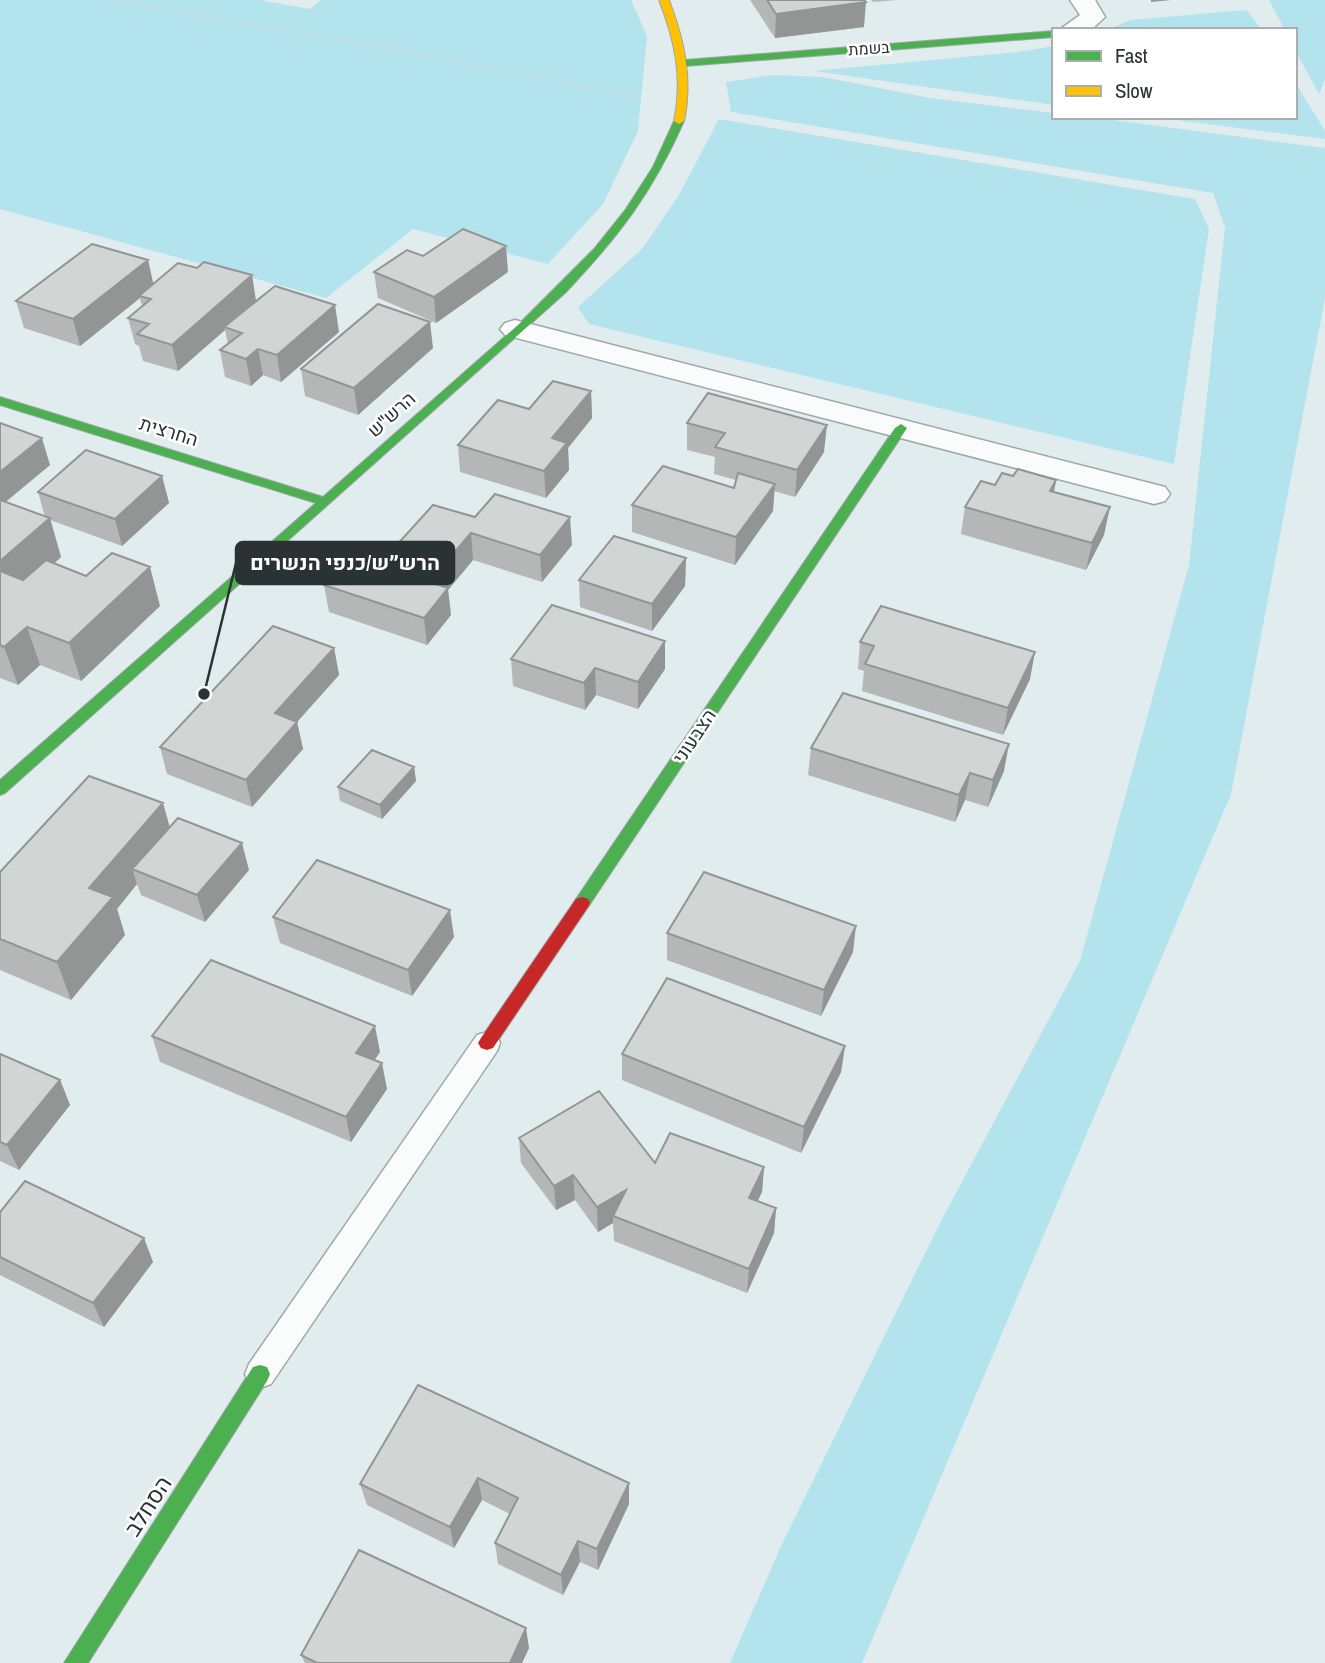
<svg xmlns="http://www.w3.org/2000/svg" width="1325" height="1663" font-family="'Archivo Narrow',Heebo,sans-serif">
<rect width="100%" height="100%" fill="#e1ecee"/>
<!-- green -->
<path fill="#b3e3ec" d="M0,0H259L310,9L321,0H631L647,36L638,131L603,204L548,264L413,229L326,298L0,209Z
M1269,0H1325V79L1319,94L1295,50V30H1285Z
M1247,10L1262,30H1107L1130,20Z
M1054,46V105L814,71L1018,52Z
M773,75L823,77L930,98L1054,113V117H1090L1325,148V298L1231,794L862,1663H730L781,1546L941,1221L1080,961L1189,565L1225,227L1213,193L731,112L726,82Z
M1295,82L1325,131V139L1153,117H1295Z
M719,119L1195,199L1209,229L1174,464L589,324L578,307L642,249L679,195Z"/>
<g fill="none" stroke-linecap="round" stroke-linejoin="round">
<defs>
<path id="lane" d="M487,1032L497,1035L500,1043L497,1051L271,1384L260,1388L249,1384L245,1374L249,1364L477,1035Z"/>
<path id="street" d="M1070,0H1095L1105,17L1091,30H1059L1080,15Z
M515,320L1165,487L1170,494L1165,501L1154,504L505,335L500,329L505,323Z"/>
<path id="fast" d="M1054,31V37L685,66L680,63L685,60Z
M675,119L684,121C652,193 619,236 565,293L5,793L0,795V780L316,503L0,405V397L323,497L518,325L594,249L626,209L653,167Z
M901,424L907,428L588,907H576L574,903L576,899L895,428Z
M260,1365L267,1367L270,1374L267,1381L88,1663H64L253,1367Z"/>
<path id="slow" d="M659,0H669C684,40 693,78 684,121L679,124L674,121C683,78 675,40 659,0Z"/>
<path id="jam" d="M582,897L588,899L590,903L588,907L493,1048L487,1050L481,1048L478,1043L481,1038L576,899Z"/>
</defs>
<!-- lane casing -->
<use href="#lane" stroke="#9ea7a9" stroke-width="3"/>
<!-- street casing -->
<use href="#street" stroke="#9ea7a9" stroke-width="3"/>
<!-- fast casing -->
<use href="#fast" stroke="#9ea7a9" stroke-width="2"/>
<!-- slow casing -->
<use href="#slow" stroke="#9ea7a9" stroke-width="2"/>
<!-- jam casing -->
<use href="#jam" stroke="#9ea7a9" stroke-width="2"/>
<!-- path -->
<path stroke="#d3d6d7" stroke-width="2.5" stroke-dasharray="2.5 3.5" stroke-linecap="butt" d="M111,0L392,49L641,97"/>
<!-- lane -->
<use href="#lane" fill="#fafcfc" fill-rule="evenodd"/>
<!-- street -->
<use href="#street" fill="#fafcfc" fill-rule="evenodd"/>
<!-- fast -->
<use href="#fast" fill="#4caf50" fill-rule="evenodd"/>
<!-- slow -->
<use href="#slow" fill="#ffc107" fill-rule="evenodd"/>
<!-- jam -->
<use href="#jam" fill="#c62828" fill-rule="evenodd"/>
</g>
<!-- wall -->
<path fill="#b4b7b5" d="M750,0H864V27L775,38Z
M871,0H897L873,2Z
M423,256L508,272L436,323L378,298L374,272Z
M148,260L153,284L197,268L252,275L256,301L339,332L281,382L263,375L251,386L225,377L220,350L228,344L225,330L178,371L143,361L139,346L135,344L128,318L142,307L140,298L80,346L24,328L16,301Z
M433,348L358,415L305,396L301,369Z
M591,391L592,418L568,448L569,470L546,498L460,472L458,445L529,409Z
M0,423L50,465L6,502L45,517L38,492L162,476L169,503L122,546L50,520L61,557L54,564L160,606L81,681L40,665L18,685L0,678Z
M687,423L824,452L795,497L774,491L773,511L735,565L632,532V505L734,488L736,480L714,474L715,457L687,450Z
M1013,476L1056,480L1054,492L1104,535L1086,570L961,534L965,507L995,485Z
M433,505L572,545L542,582L473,560L448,590L451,615L427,645L329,612L324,585L385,558Z
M686,558L685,586L652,631L580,607L579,580Z
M860,642L1030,679L1003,735L862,691L864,671L858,669Z
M334,648L339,675L297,722L303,749L252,807L167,774L160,747Z
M511,659L665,669L638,709L596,695L585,710L513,686Z
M811,748L1004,771L988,807L965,800L955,822L808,775Z
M414,767L416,781L382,819L340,801L338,787Z
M170,828L249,870L205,922L141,895L137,884L117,909L125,935L71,1000L0,970V872Z
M273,917L454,937L412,996L280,943Z
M667,933L853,952L821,1016L667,960Z
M152,1036L380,1052L374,1060L387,1089L351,1142L160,1062Z
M845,1046L841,1072L801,1153L622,1080V1054Z
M0,1054L60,1080L70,1105L19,1170L0,1161Z
M519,1138L655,1163L764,1167L762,1192L757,1202L776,1208L774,1233L747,1293L614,1241L613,1223L598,1232L575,1200L556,1210L521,1163Z
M0,1212L153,1262L104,1327L0,1275Z
M418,1385L629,1483V1504L598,1570L580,1562L563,1595L498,1564L495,1543L510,1514L482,1500L454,1548L367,1505L360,1484Z
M529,1648L522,1663H305L301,1655Z"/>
<!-- shaded-wall -->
<path fill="#929594" d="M1151,0H1171L1151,2Z
M866,2L864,27L775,38L776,14Z
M506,246L508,272L436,323L434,297Z
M148,260L154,287L139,296L140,298L80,346L73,319Z
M252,275L256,302L224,327L225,330L178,371L172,345Z
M335,305L339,332L281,382L277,355Z
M430,322L433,348L358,415L354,388Z
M258,349L263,375L251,386L246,359Z
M591,391L592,418L568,448L569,470L546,498L544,471L552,438Z
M827,425L824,452L795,497L797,470Z
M42,438L50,465L0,506V472Z
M162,476L169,503L122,546L115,519Z
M1056,480L1051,507L1050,491Z
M775,484L773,511L735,565L736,537Z
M1110,507L1104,535L1086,570L1092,543Z
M570,517L572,545L542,582L540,555Z
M50,518L61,557L5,606L0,590V561Z
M471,533L473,560L448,590L451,615L427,645L424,618L429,582Z
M686,558L685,586L652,631V604Z
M150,567L160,606L81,681L69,643Z
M27,627L40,665L18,685L4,647Z
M665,641V669L638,709V682Z
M334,648L339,675L297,722L303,749L252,807L246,780L275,713Z
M1035,652L1030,679L1003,735L1008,708Z
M595,668L596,695L585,710L584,683Z
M1009,744L1004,771L988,807L993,780Z
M414,767L416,781L382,819L380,805Z
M970,773L965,800L955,822L959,795Z
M163,803L174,842L132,869L137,884L117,909L125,935L71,1000L57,962L89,888Z
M242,843L249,870L205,922L197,895Z
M450,910L454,937L412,996L408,970Z
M856,926L853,952L821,1016L824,990Z
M375,1026L380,1052L362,1078L356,1053Z
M845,1046L841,1072L801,1153L804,1127Z
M382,1063L387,1089L351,1142L346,1117Z
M60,1080L70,1105L19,1170L7,1145Z
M764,1167L762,1192L747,1223L749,1198Z
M573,1175L575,1200L556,1210L554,1186Z
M626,1190L613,1216V1223L598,1232L597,1207Z
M776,1208L774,1233L747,1293L749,1269Z
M144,1238L153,1262L104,1327L93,1303Z
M478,1478L482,1500L454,1548L450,1527Z
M629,1483V1504L598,1570L597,1549Z
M578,1541L580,1562L563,1595L561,1575Z
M526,1628L529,1648L522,1663H510Z"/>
<!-- building -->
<path fill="#d1d5d3" stroke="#929594" stroke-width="2" d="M767,0H864L866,2L776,14Z
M463,229L506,246L434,297L374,272L407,250L423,256Z
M92,244L148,260L73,319L16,301Z
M204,262L252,275L172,345L137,334L149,324L128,318L151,299L139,296L178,263L197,268Z
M275,286L335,305L277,355L258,349L246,359L220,350L242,333L224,327Z
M378,304L430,322L354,388L301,369Z
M553,381L591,391L552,438L567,443L544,471L458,445L498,400L529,409Z
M708,393L827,425L797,470L715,447L725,433L687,423Z
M0,423L42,438L0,472Z
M86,450L162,476L115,519L38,492Z
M663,466L734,488L738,473L775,484L736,537L632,505Z
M1018,469L1056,480L1050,491L1110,507L1092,543L965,507L981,481L995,485L1002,473L1013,476Z
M495,494L570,517L540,555L471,533L429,582L448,588L424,618L324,585L356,549L385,558L433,505L475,517Z
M0,500L50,518L0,561Z
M614,536L686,558L652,604L579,580Z
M112,553L150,567L69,643L27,627L4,647L0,645V571L23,580L46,560L86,576Z
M552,605L665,641L638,682L595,668L584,683L511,659Z
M881,606L1035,652L1008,708L865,664L874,646L860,642Z
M273,626L334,648L275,713L297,722L246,780L160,747Z
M843,693L1009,744L993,780L970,773L959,795L811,748Z
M372,750L414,767L380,805L338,787Z
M89,776L163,803L89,888L113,897L57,962L0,939V872Z
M178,818L242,843L197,895L132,869Z
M317,860L450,910L408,970L273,917Z
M704,872L856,926L824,990L667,933Z
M211,960L375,1026L356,1053L382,1063L346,1117L152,1036Z
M667,978L845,1046L804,1127L622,1054Z
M0,1054L60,1080L7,1145L0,1142Z
M599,1091L655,1163L670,1133L764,1167L749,1198L776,1208L749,1269L613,1216L626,1190L597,1207L573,1175L554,1186L519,1138Z
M25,1181L144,1238L93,1303L0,1257V1212Z
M418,1385L629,1483L597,1549L578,1541L561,1575L495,1543L518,1498L478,1478L450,1527L360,1484Z
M359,1550L526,1628L510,1663H317L301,1655Z"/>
<g text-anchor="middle" stroke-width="5" stroke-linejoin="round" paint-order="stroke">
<!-- far-street labels -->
<g font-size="16" fill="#2a3234" stroke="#fff">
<text transform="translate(869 48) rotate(-4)" y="6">בשמת</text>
</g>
<!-- street labels -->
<g font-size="19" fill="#2a3234" stroke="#fff">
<text transform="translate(391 414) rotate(-42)" y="7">הרש''ש</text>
<text transform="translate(169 431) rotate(17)" y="7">החרצית</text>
<text transform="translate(694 736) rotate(-56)" y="7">הצבעוני</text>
</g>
<!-- near-street labels -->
<g font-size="23" fill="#2a3234" stroke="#fff">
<text transform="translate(148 1506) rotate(-57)" y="8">הסחלב</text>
</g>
</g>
<!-- callouts -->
<path fill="none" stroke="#2a3234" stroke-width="2.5" d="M204 694L236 563"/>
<circle fill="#2a3234" stroke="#fff" stroke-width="2.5" cx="204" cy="694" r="7"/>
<rect fill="#2a3234" stroke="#2a3234" stroke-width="2.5" x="236" y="542" width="218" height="42" rx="7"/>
<g font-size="21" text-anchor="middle" font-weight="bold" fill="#fff">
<text x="345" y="570">הרש״ש/כנפי הנשרים</text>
</g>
<!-- legend -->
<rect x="1052" y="28" width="245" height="91" fill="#ffffff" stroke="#aaadae" stroke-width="2"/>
<rect x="1066" y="51" width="35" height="10" fill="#4caf50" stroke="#aaadae" stroke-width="2"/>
<text x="1115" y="63" font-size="21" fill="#2a3234">Fast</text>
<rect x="1066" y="86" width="35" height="10" fill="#ffc107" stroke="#aaadae" stroke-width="2"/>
<text x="1115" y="98" font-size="21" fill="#2a3234">Slow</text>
</svg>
